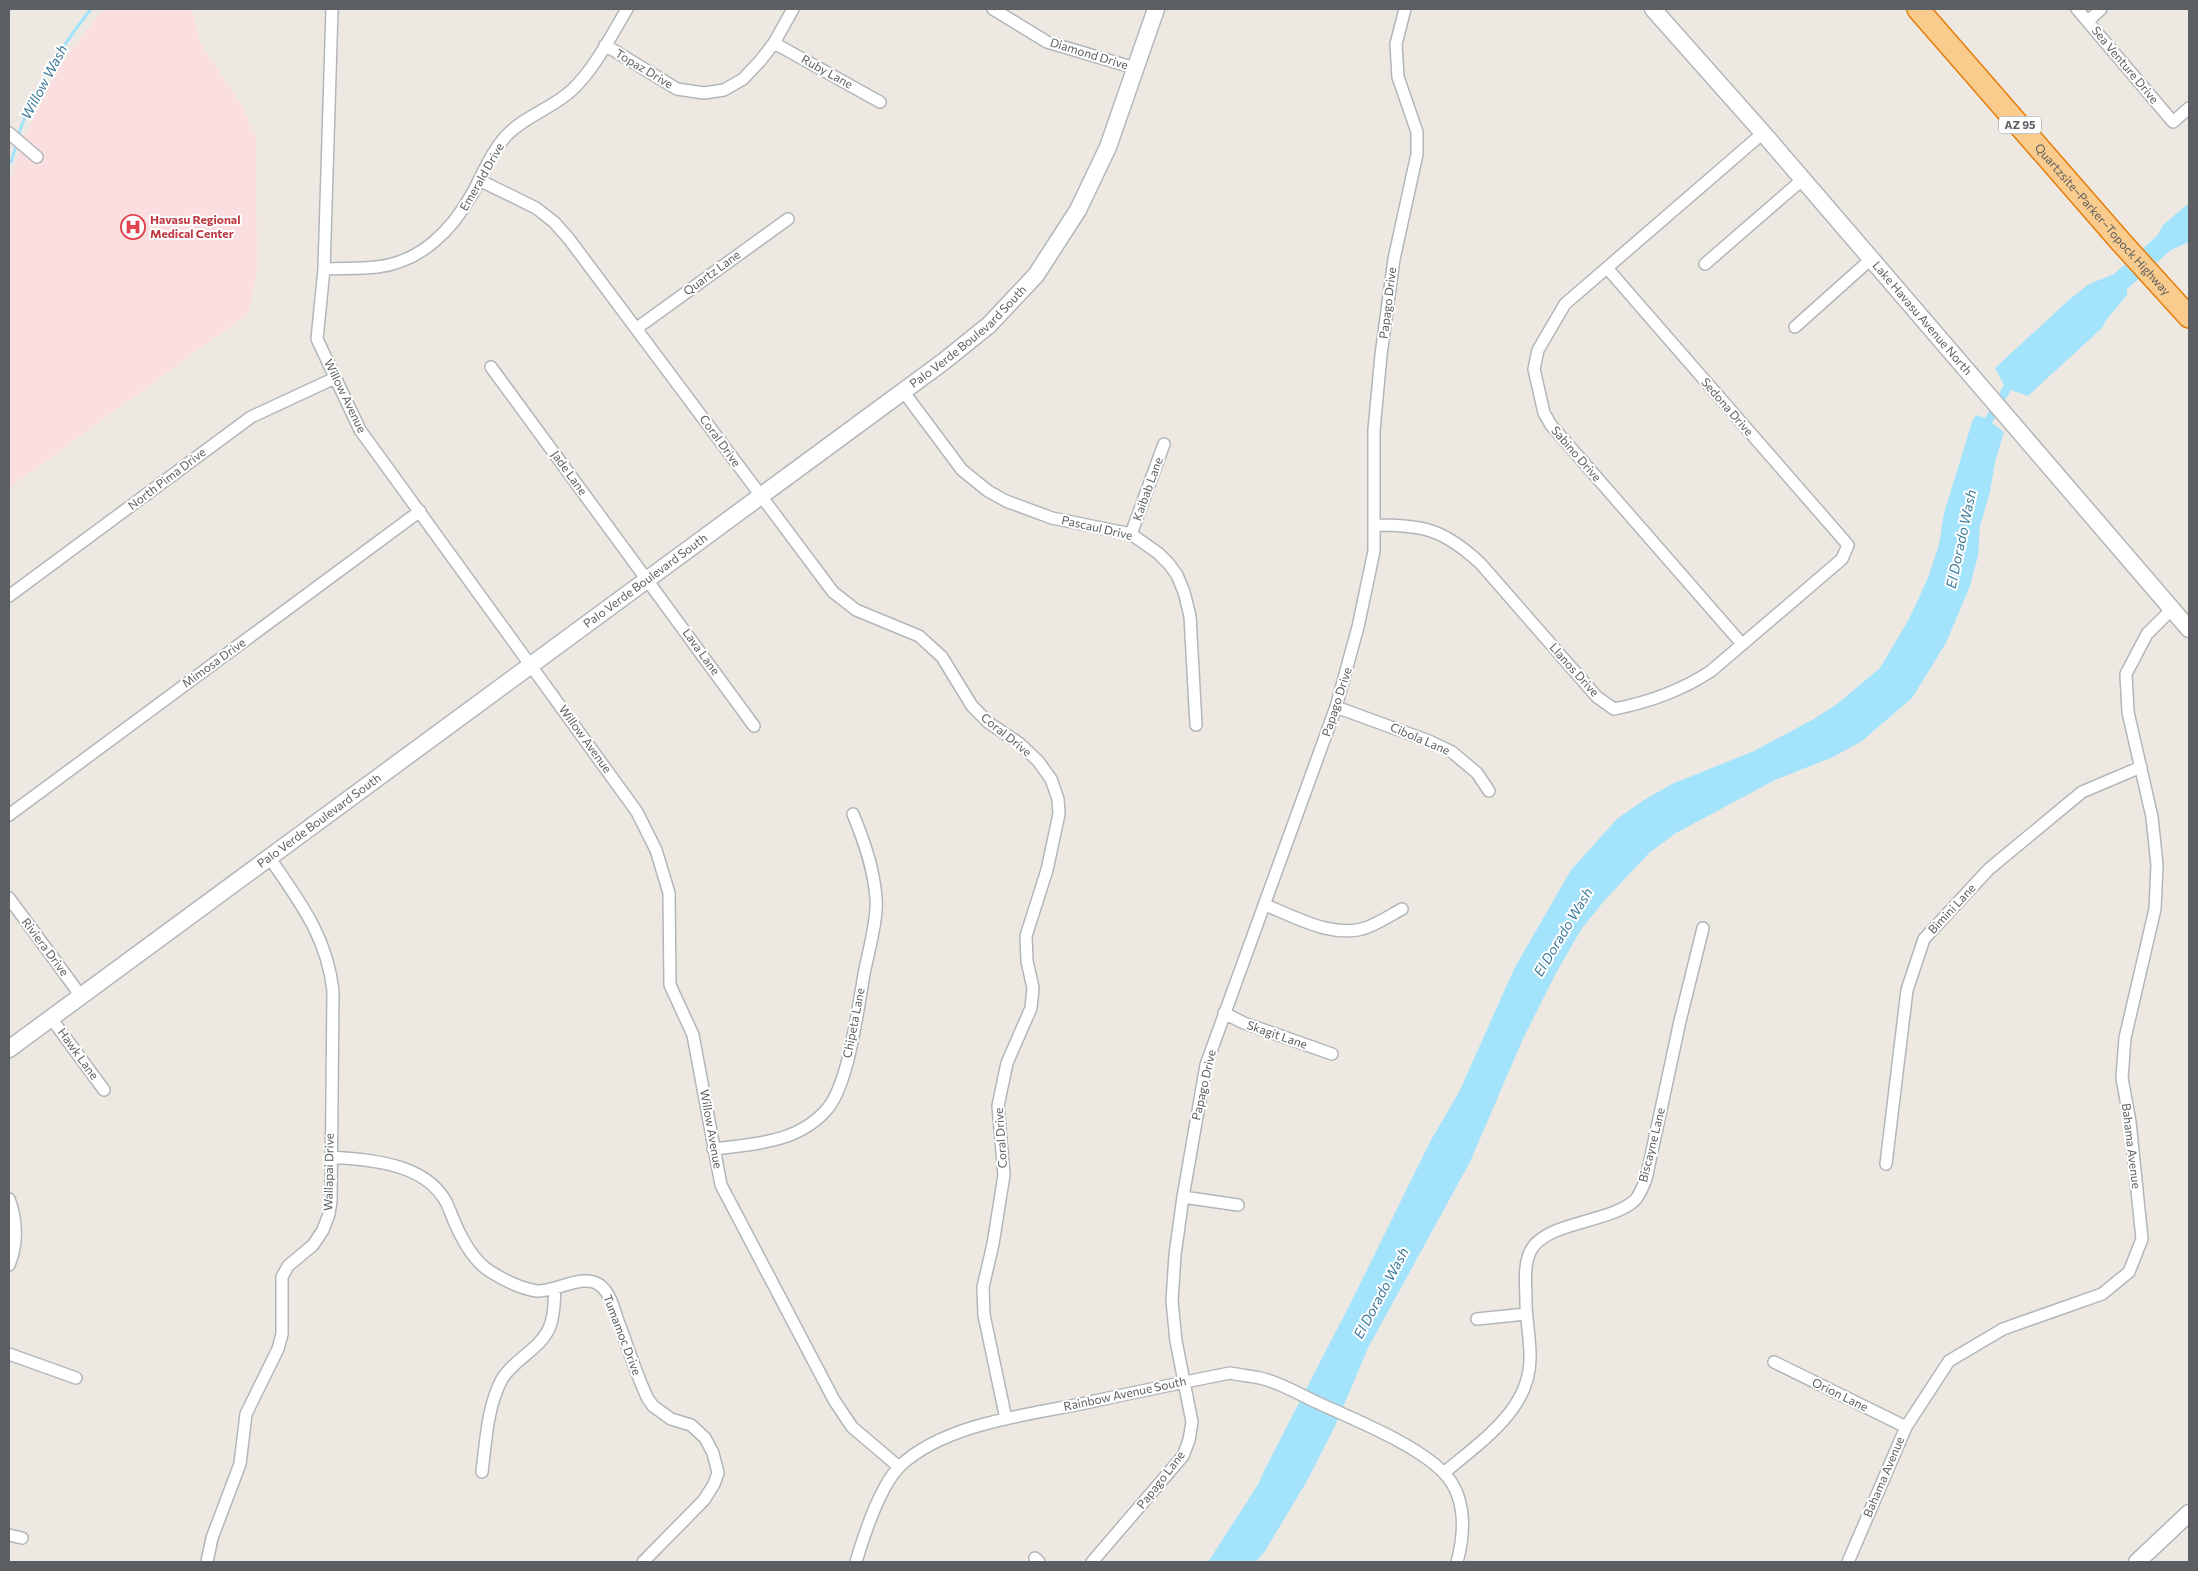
<svg xmlns="http://www.w3.org/2000/svg" width="2198" height="1571" font-family="Commissioner,sans-serif">
<rect width="100%" height="100%" fill="#ede9e2"/>
<!-- medical -->
<path fill="#fadee0" d="M106,9H192L200,43L242,106L256,137L257,271L249,313L9,488V184L26,134L59,67L98,15Z"/>
<!-- water -->
<path fill="#a3e4fc" d="M2189,203V242L2171,250L2127,289V295L2107,319L2102,328L2028,396L2011,390L1992,423L2004,432L1995,462L1990,492L1980,526L1978,556L1970,586L1946,643L1912,698L1862,741L1833,757L1775,780L1676,833L1649,853L1605,900L1582,928L1556,973L1522,1041L1470,1162L1368,1348L1335,1426L1307,1481L1265,1551L1256,1562H1208L1259,1483L1265,1469L1351,1302L1431,1140L1459,1092L1515,967L1571,870L1617,819L1644,800L1672,784L1754,751L1812,720L1837,704L1880,668L1909,619L1927,580L1939,545L1944,513L1973,419L1977,415L1985,418L2004,385L1995,368L2070,299L2089,284L2114,274L2158,235L2162,226Z"/>
<g fill="none" stroke-linecap="round" stroke-linejoin="round">
<!-- stream -->
<path stroke="#a3e4fc" stroke-width="3" d="M18,137C30,95 64,43 91,9
M11,162L17,143"/>
<defs>
<path id="street" d="M332,9L324,269L317,339L360,430L637,812L656,850L669,893L670,985L693,1035L721,1185L834,1400L852,1427L899,1467
M993,9L1047,42L1135,68
M2077,9L2173,122L2189,108
M2088,21L2101,9
M774,43L880,102
M605,45L677,89L704,93L724,90L743,79L760,61L774,43L793,9
M9,133L37,157
M479,180L536,208L554,222L569,239L833,592L856,610L919,636L942,657L972,706L989,723L1019,743L1038,761L1051,779L1058,799L1059,814L1047,870L1026,936L1027,961L1033,988L1031,1008L1007,1063L998,1106L1004,1175L993,1244L983,1287L984,1315L1006,1419
M1705,264L1802,180
M324,269C342,268 360,269 377,267C421,262 452,230 472,194C483,174 491,152 507,135C525,116 553,108 572,90C595,68 611,36 627,9
M1795,327L1871,259
M637,328L788,219
M491,367L754,726
M903,391L962,470L988,491L1006,501L1052,518L1131,534L1158,553L1169,564L1177,575L1184,592L1190,616L1196,725
M1375,525C1424,525 1443,529 1480,563L1597,697L1614,709C1650,702 1681,691 1711,671L1842,559L1848,545L1607,268
M1131,534L1164,444
M9,596L251,417L335,378
M1742,644L1551,425L1544,413L1534,369L1538,350L1565,304L1763,133
M1336,707L1429,741L1452,752L1477,773L1489,791
M9,815L420,511
M9,898L81,996
M1265,905C1296,917 1334,940 1368,927C1380,922 1391,915 1402,909
M1224,1013L1244,1023L1332,1054
M51,1018L104,1090
M713,1149C754,1144 799,1143 828,1108C850,1080 858,1005 865,969C869,950 878,917 876,898C874,869 864,841 853,814
M330,1157C372,1160 433,1163 450,1211C458,1232 471,1260 491,1272C504,1280 522,1289 537,1291C556,1292 586,1271 602,1287C611,1295 614,1310 618,1321C628,1347 636,1374 648,1399L653,1406L671,1419L691,1425L705,1438L713,1453L718,1473L714,1484L704,1500L643,1562
M1886,1164L1907,990L1924,939L1989,869L2082,792L2141,767
M1183,1197L1238,1205
M9,1199C17,1220 18,1244 9,1265
M1477,1319L1526,1314
M9,1354L76,1378
M1774,1362L1906,1427
M482,1472C486,1441 487,1407 502,1379C514,1359 542,1348 550,1326C555,1313 554,1301 555,1288
M1444,1473C1481,1441 1532,1409 1530,1355C1530,1337 1526,1320 1526,1302C1526,1285 1523,1265 1531,1250C1547,1221 1611,1223 1635,1200C1640,1195 1643,1186 1646,1179L1680,1021L1703,928
M9,1535L22,1538
M1035,1558L1039,1562
M207,1562L212,1538L240,1464L246,1414L278,1349L282,1334V1277L288,1266L313,1245L323,1230L329,1214L331,1201L333,991C327,936 299,901 269,857
M856,1562C864,1535 880,1486 900,1466C943,1425 1024,1415 1081,1404C1131,1393 1180,1383 1230,1373C1240,1375 1250,1376 1260,1378C1279,1382 1299,1394 1316,1402C1353,1419 1416,1444 1443,1472C1467,1496 1465,1533 1457,1562
M1092,1562L1183,1456L1189,1440L1192,1422L1176,1341L1172,1301L1175,1255L1183,1197L1206,1065L1336,707L1358,627L1374,551V430L1381,355L1394,259L1417,154V132L1398,77L1396,44L1405,9
M1848,1562L1906,1427L1949,1361L2003,1329L2102,1294L2129,1272L2142,1239L2130,1122L2122,1078L2125,1038L2155,909L2157,865L2152,817L2128,712L2126,674L2147,634L2171,610"/>
<g id="secondary">
<path id="s1" d="M1653,9L1763,133L2189,629"/>
<path id="s2" d="M9,1049L943,362L989,325L1036,275L1078,210L1108,147L1156,9"/>
<path d="M2137,1562L2189,1513"/>
</g>
<g id="highway">
<path id="s3" d="M1918,9L2121,242L2189,317"/>
</g>
</defs>
<!-- street casing -->
<use href="#street" stroke="#b3b6b9" stroke-width="14"/>
<!-- secondary casing -->
<use href="#secondary" stroke="#b2b6ba" stroke-width="19"/>
<!-- highway casing -->
<use href="#highway" stroke="#e77c08" stroke-width="24"/>
<!-- street -->
<use href="#street" stroke="#fff" stroke-width="11"/>
<!-- secondary -->
<use href="#secondary" stroke="#fff" stroke-width="16"/>
<!-- highway -->
<use href="#highway" stroke="#f9cb8d" stroke-width="21"/>
</g>
<!-- icons -->
<defs>
<symbol id="hospital-ring" viewBox="-11 -11 22 22"><circle r="9.5" fill="#fff" stroke="#e0444e" stroke-width="1.5"/><path d="M-5-5h3v3.5h4V-5h3V5h-3V1.5h-4V5h-3Z" fill="#e0444e"/></symbol>
</defs>
<g fill-rule="evenodd">
<use href="#hospital-ring" x="119" y="213" width="28" height="28"/>
</g>
<g text-anchor="middle" stroke-width="4" stroke-linejoin="round" paint-order="stroke">
<!-- shield labels -->
<rect fill="#fff" stroke="#8c8f92" stroke-width="1" x="1999" y="116.5" width="42" height="17" rx="4"/>
<g font-size="11" font-weight="bold" fill="#5b5f63">
<text x="2020" y="129">AZ 95</text>
</g>
<!-- street labels -->
<g font-size="12" fill="#5b5f63" stroke="#fff">
<text transform="translate(1089 54) rotate(17)" y="4">Diamond Drive</text>
<text transform="translate(2125 65) rotate(50)" y="4">Sea Venture Drive</text>
<text transform="translate(644 69) rotate(31)" y="4">Topaz Drive</text>
<text transform="translate(827 72) rotate(29)" y="4">Ruby Lane</text>
<text transform="translate(482 177) rotate(-60)" y="4">Emerald Drive</text>
<text dy="4" stroke="none"><textPath href="#s3" startOffset="280">Quartzsite–Parker–Topock Highway</textPath></text>
<text transform="translate(712 273) rotate(-36)" y="4">Quartz Lane</text>
<text transform="translate(1388 303) rotate(-83)" y="4">Papago Drive</text>
<text dy="4" stroke="none"><textPath href="#s1" startOffset="410">Lake Havasu Avenue North</textPath></text>
<text dy="4" stroke="none"><textPath href="#s2" startOffset="1195">Palo Verde Boulevard South</textPath></text>
<text transform="translate(345 396) rotate(64)" y="4">Willow Avenue</text>
<text transform="translate(1727 407) rotate(49)" y="4">Sedona Drive</text>
<text transform="translate(720 441) rotate(54)" y="4">Coral Drive</text>
<text transform="translate(1576 454) rotate(49)" y="4">Sabino Drive</text>
<text transform="translate(569 473) rotate(54)" y="4">Jade Lane</text>
<text transform="translate(167 479) rotate(-37)" y="4">North Pima Drive</text>
<text transform="translate(1148 489) rotate(-70)" y="4">Kaibab Lane</text>
<text transform="translate(1097 528) rotate(13)" y="4">Pascaul Drive</text>
<text dy="4" stroke="none"><textPath href="#s2" startOffset="790">Palo Verde Boulevard South</textPath></text>
<text transform="translate(701 652) rotate(54)" y="4">Lava Lane</text>
<text transform="translate(214 663) rotate(-36)" y="4">Mimosa Drive</text>
<text transform="translate(1574 670) rotate(48)" y="4">Llanos Drive</text>
<text transform="translate(1337 702) rotate(-72)" y="4">Papago Drive</text>
<text transform="translate(1006 735) rotate(39)" y="4">Coral Drive</text>
<text transform="translate(585 739) rotate(54)" y="4">Willow Avenue</text>
<text transform="translate(1420 739) rotate(23)" y="4">Cibola Lane</text>
<text dy="4" stroke="none"><textPath href="#s2" startOffset="385">Palo Verde Boulevard South</textPath></text>
<text transform="translate(1952 909) rotate(-47)" y="4">Bimini Lane</text>
<text transform="translate(45 947) rotate(53)" y="4">Riviera Drive</text>
<text transform="translate(854 1023) rotate(-79)" y="4">Chipeta Lane</text>
<text transform="translate(1277 1035) rotate(19)" y="4">Skagit Lane</text>
<text transform="translate(78 1054) rotate(54)" y="4">Hawk Lane</text>
<text transform="translate(1204 1085) rotate(-77)" y="4">Papago Drive</text>
<text transform="translate(711 1129) rotate(80)" y="4">Willow Avenue</text>
<text transform="translate(1001 1138) rotate(-94)" y="4">Coral Drive</text>
<text transform="translate(1652 1145) rotate(-76)" y="4">Biscayne Lane</text>
<text transform="translate(2131 1146) rotate(83)" y="4">Bahama Avenue</text>
<text transform="translate(329 1172) rotate(-89)" y="4">Wallapai Drive</text>
<text transform="translate(622 1335) rotate(69)" y="4">Tumamoc Drive</text>
<text transform="translate(1125 1394) rotate(-12)" y="4">Rainbow Avenue South</text>
<text transform="translate(1840 1395) rotate(26)" y="4">Orion Lane</text>
<text transform="translate(1884 1477) rotate(-67)" y="4">Bahama Avenue</text>
<text transform="translate(1161 1480) rotate(-52)" y="4">Papago Lane</text>
</g>
<!-- health labels -->
<g font-size="12" font-weight="bold" fill="#be3a42" stroke="#fff" text-anchor="start">
<text x="150" y="224">Havasu Regional<tspan x="150" dy="14">Medical Center</tspan></text>
</g>
<!-- water labels -->
<g font-size="14" font-style="italic" fill="#3c7b9b" stroke="#fff">
<text transform="translate(44 82) rotate(-62)" y="5">Willow Wash</text>
<text transform="translate(1961 539) rotate(-78)" y="5">El Dorado Wash</text>
<text transform="translate(1563 932) rotate(-59)" y="5">El Dorado Wash</text>
<text transform="translate(1381 1293) rotate(-62)" y="5">El Dorado Wash</text>
</g>
</g>
<!-- border -->
<rect width="2198" height="1571" fill="none" stroke="#5b5f63" stroke-width="20"/>
</svg>
